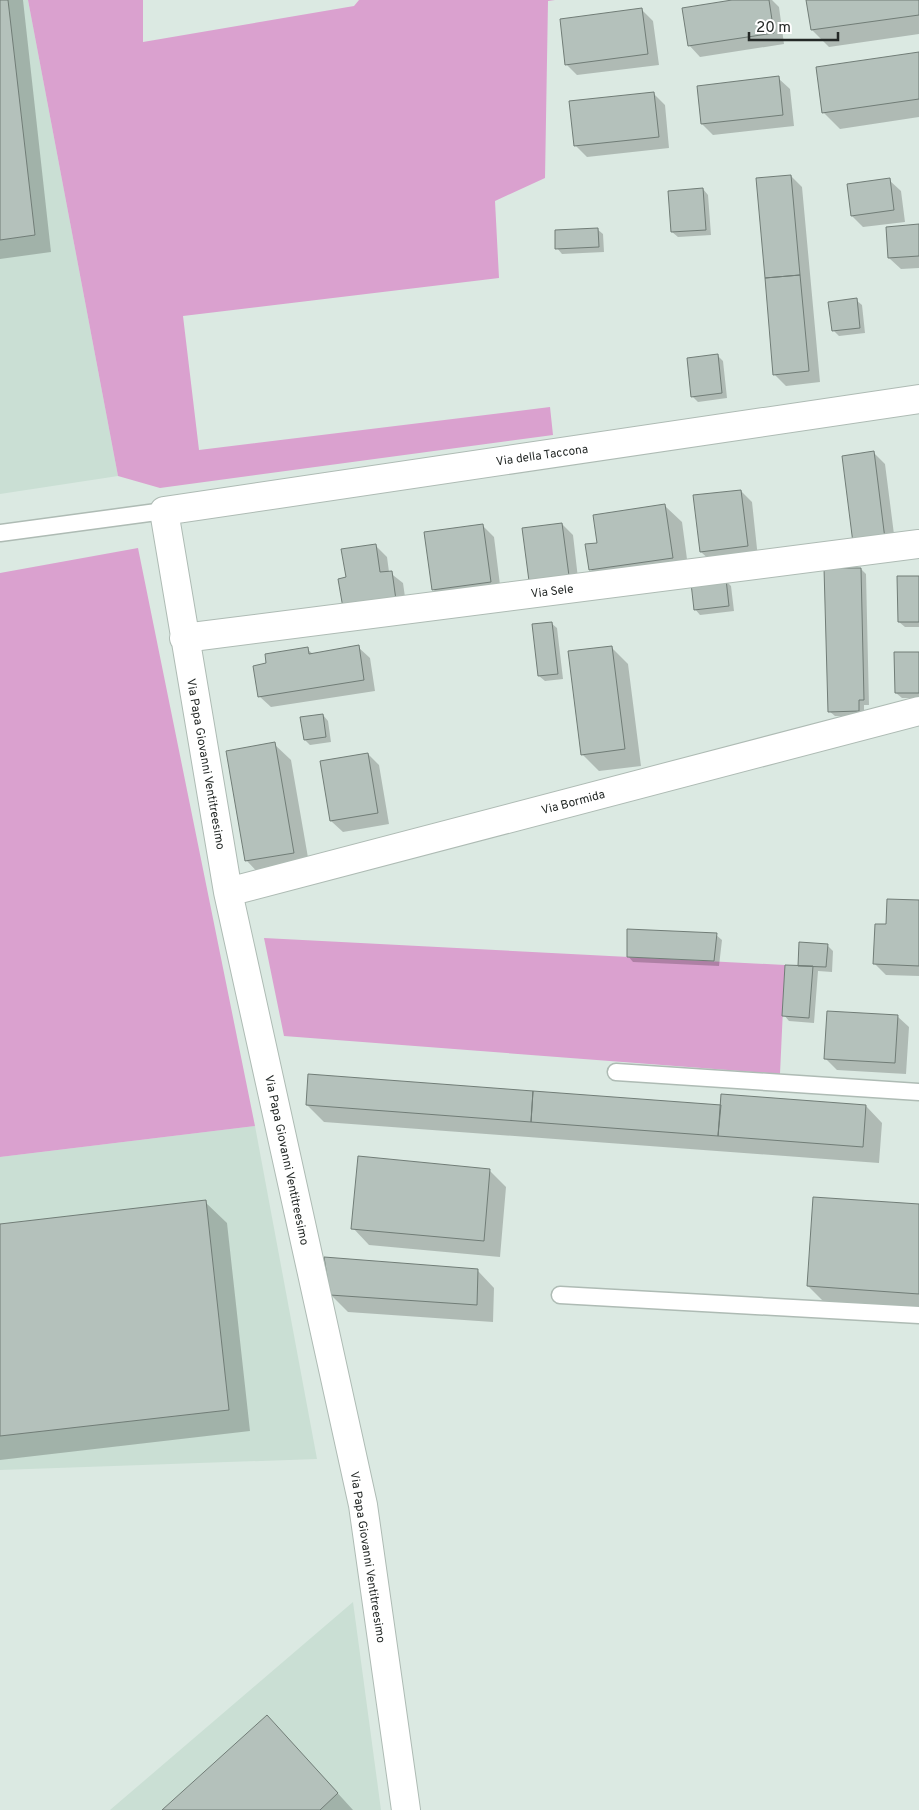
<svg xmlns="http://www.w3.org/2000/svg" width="919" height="1810" font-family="Overpass,sans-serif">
<rect width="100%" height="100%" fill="#dbe9e2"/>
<!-- built -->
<path fill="#cadfd4" d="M0,0H28L118,476L0,494Z
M255,1126L317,1459L0,1470V1157Z
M353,1602L381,1810H110Z"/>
<!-- green -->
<path fill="#daa1cf" d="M28,0H143V42L354,6L359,0H555L548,1L545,178L495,201L499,278L183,316L199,450L550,407L553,435L160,488L118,476Z
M138,548L255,1126L0,1157V573Z
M264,938L785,965L780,1074L284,1036Z"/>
<!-- shadow -->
<path fill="#0003" d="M0,0H23L51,252L0,259Z
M740,0H772L779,7L784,44L700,57L689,45Z
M808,0H919V34L829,47L812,30Z
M642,10L653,21L659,65L577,75L566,64Z
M919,53V117L840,129L823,112Z
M778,78L790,89L794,126L713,135L702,124L698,87Z
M653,93L665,105L669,148L587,157L575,145Z
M791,176L802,187L820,382L786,386L774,374Z
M889,180L901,191L905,222L863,227L852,216Z
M703,189L708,195L711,235L678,237L672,232Z
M919,226V268L901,269L889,258Z
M597,229L603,234L604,252L562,254L557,248Z
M856,300L862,305L865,333L839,336L834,331Z
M717,355L723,361L727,398L698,402L692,396Z
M874,453L885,464L896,550L865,554Z
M741,491L752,502L758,558L713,563L701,552Z
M665,506L682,522L689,574L607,586L590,569Z
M562,524L573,535L579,587L542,592Z
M482,525L494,537L501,593L444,601L433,589Z
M375,545L387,557L389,572L403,583L407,611L347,578Z
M861,569L866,574L869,705H864V716H835L829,711Z
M919,577V627H905L899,622Z
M726,581L731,586L734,611L700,615L695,609Z
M551,623L557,628L563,679L545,681L539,676Z
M358,647L370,658L375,691L271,707L259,696L268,664L307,649L313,654Z
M611,647L628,664L641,766L599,771L582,754Z
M919,653V698H902L896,693Z
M323,715L328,721L331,742L310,745L305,740Z
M274,744L291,760L310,869L263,878L247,861L228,752Z
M368,754L379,765L389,824L343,832L331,821Z
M919,902V976L886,975L874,963L887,925Z
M716,935L722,940L719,966L633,962L628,956Z
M827,945L833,951L832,972L818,971L814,1023L789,1021L784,1015L799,967Z
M897,1016L909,1027L906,1074L837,1070L826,1059Z
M307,1105L866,1106L882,1123L879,1163L324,1122Z
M489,1170L506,1187L500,1257L369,1245L353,1228Z
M205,1202L227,1223L250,1431L0,1460V1225Z
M919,1205V1314L830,1308L808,1286Z
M478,1271L494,1288L493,1322L348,1312L331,1295Z
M283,1733L353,1810H164Z"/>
<!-- building -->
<path fill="#b4c1bb" stroke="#717d77" d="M0,0H8L35,235L0,240Z
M732,0H769L774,33L688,46L682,8Z
M806,0H919V15L811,30Z
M642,8L648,54L565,65L560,19Z
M919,52V99L822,113L816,67Z
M779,76L783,115L701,124L697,86Z
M654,92L659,137L574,146L569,101Z
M791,175L800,275L765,278L756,178Z
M890,178L894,210L851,216L847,184Z
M703,188L706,230L671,232L668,191Z
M919,224V256L888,258L886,227Z
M598,228L599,247L555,249V230Z
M800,275L809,371L773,375L765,278Z
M857,298L860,328L832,331L828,302Z
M718,354L722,393L691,397L687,358Z
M874,451L885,539L853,543L842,456Z
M741,490L748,546L700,552L693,495Z
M665,504L673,558L589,570L585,544L597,543L593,515Z
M562,523L569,576L529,581L522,528Z
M483,524L491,582L432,590L424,532Z
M376,544L380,572L392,571L396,600L343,608L338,579L346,577L341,549Z
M824,568H861L864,700H859V711L828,712Z
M897,576H919V622H898Z
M726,579L729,606L694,610L691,583Z
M552,622L558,674L538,676L532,624Z
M359,645L364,680L258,697L253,666L266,663L265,654L308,647L309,654Z
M612,646L625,749L581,755L568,651Z
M894,652H919V693H895Z
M323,714L326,737L304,740L300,717Z
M275,742L294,853L245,861L226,751Z
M368,753L378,813L330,821L320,761Z
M887,899L919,900V966L873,964L875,924H886Z
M627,929L717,933L714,961L627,957Z
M799,942L828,944L826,967L798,966Z
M785,965L813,966L809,1018L782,1016Z
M827,1011L898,1015L895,1063L824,1059Z
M308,1074L533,1091L531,1122L306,1105Z
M533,1091L721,1105L718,1136L531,1122Z
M721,1094L866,1105L863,1147L718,1136Z
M358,1156L490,1169L484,1241L351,1229Z
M813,1197L919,1204V1294L807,1286Z
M206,1200L229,1410L0,1436V1224Z
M324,1257L478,1269L477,1305L330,1295Z
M267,1715L338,1793L320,1810H162Z"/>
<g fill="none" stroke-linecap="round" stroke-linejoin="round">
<defs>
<path id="lane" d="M0,533L164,511
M616,1072L919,1092
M560,1295L919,1315"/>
<path id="street" d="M184,638L919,544
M228,892L919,711
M406,1810L363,1505L228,892L164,511L919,399"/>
</defs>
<!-- lane casing -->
<use href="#lane" stroke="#aebbb4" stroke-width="19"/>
<!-- street casing -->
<use href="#street" stroke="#aebbb4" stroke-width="30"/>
<!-- lane -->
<use href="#lane" stroke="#fff" stroke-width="16"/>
<!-- street -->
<use href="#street" stroke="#fff" stroke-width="28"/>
</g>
<g text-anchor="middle" stroke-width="4" stroke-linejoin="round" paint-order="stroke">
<!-- street labels -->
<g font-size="12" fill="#242927" stroke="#fff">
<text transform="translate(542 455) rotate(-8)" y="4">Via della Taccona</text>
<text transform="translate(552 591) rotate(-7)" y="4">Via Sele</text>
<text transform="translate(206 764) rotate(80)" y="4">Via Papa Giovanni Ventitreesimo</text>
<text transform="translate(573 802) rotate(-15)" y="4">Via Bormida</text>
<text transform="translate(287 1160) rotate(78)" y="4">Via Papa Giovanni Ventitreesimo</text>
<text transform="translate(368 1557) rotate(81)" y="4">Via Papa Giovanni Ventitreesimo</text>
</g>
</g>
<!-- scale -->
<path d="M749 32v8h89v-8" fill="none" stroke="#242927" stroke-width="2.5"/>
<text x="756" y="32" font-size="15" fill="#242927" stroke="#ffffff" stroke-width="4" paint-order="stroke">20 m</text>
</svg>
